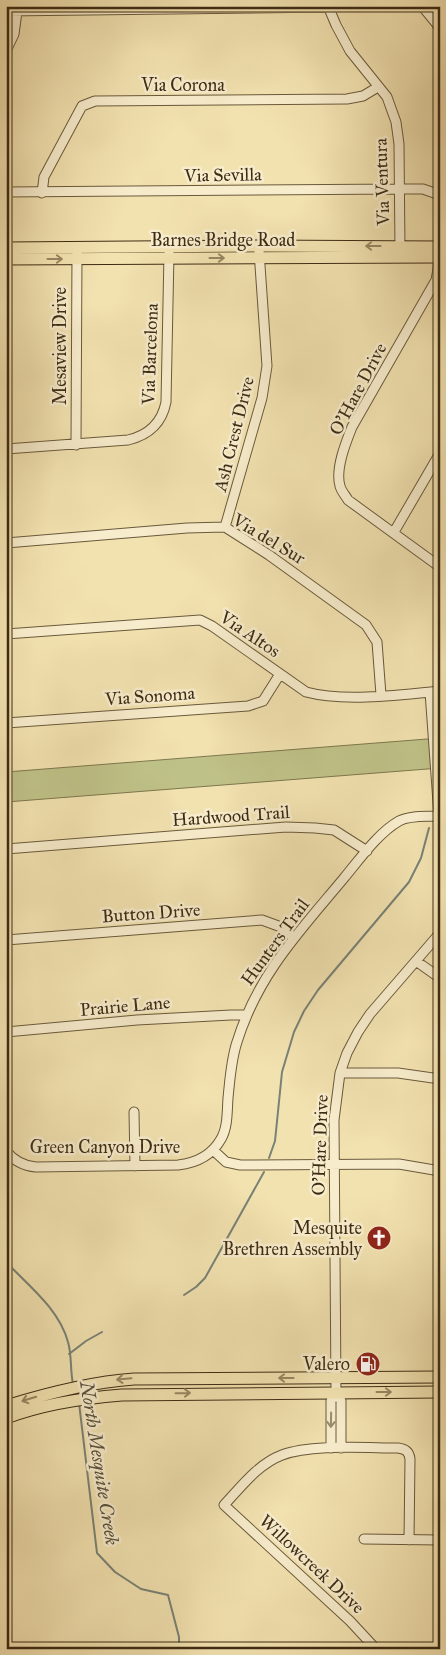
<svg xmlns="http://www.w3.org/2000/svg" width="446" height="1655" font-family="'IM FELL Great Primer',serif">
<rect width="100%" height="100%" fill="#f2e2b0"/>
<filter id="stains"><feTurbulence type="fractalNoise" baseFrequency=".004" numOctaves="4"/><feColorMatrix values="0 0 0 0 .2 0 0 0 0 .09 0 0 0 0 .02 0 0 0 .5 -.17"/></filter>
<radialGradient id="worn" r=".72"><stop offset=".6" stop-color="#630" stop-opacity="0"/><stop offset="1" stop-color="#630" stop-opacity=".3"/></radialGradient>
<!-- green -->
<path fill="#bfc288" stroke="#7e774e" d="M440,738V768L6,802V772Z"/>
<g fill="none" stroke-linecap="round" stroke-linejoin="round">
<!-- stream -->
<path stroke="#788276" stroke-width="2" d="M269,1158L275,1141L282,1072L294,1032L304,1011L318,990L409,882L421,858L429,828
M6,1262C29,1286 59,1309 68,1342C72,1355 70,1370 73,1384
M184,1295L196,1287L205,1278L264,1172
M69,1354L86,1341L102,1332
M79,1403L97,1553L115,1572L141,1589L168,1595L179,1637V1649"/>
<defs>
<path id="minor" d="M328,6L336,25L350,51L387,97L396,122L399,144L400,251
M422,6L440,28
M6,11L328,7
M6,51L14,34L17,12
M6,192L400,189H423L440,195
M42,193L44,177L82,106L95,101L347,99L363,96L378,87
M439,252L438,269L436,280L352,427C346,442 335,469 340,486C341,491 346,496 348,500L440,567
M76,445L77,252
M6,449L128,440C149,435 162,423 166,402L169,253
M225,527L262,398L267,366L259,251
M394,532L440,453
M6,543L187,528L225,527L269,555L366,625L377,642L381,695
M6,634L200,620L212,626L306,692C343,702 400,695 440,691
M430,692L439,816
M6,723L248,706L263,701L280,674
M6,849L286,827L315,828L334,830L367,851
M6,940L262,920L281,927L294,938
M416,961L440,978
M6,1032L137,1020L231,1015H246
M340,1073H398L440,1079
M134,1112L135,1166
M213,1150L226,1162L240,1165L399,1164L440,1171
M6,1151C14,1161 24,1166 36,1167L178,1165C196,1163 212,1155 221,1139C228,1127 227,1111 228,1098C230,1079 231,1060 237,1042C258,974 300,931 344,878C359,860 378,833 399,821C410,815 427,817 440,816
M336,1392L341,1401V1448
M331,1448V1401L336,1392L334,1120L340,1073L347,1053L358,1032L370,1014L440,933
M364,1539L440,1540
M376,1649L350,1621L224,1505C241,1487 258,1464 282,1455C311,1444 366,1448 398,1448C405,1449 409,1451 410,1459L409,1540"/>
<path id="major" d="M6,248L259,246L440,247
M6,259L440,257
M6,1406C48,1393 90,1382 134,1379L440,1377
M6,1418C43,1404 83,1398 122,1395L440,1392"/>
</defs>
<!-- minor casing -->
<use href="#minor" stroke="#6a5a3b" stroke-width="11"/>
<!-- major casing -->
<use href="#major" stroke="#3d2c14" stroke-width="13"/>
<!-- minor -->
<use href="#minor" stroke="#f7eccc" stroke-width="9"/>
<!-- major -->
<use href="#major" stroke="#f2e2b0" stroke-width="11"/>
</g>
<!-- one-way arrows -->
<defs><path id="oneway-shaft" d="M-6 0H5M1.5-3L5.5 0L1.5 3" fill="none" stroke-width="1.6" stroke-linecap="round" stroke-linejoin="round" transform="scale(1.25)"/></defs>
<g stroke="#988762">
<use href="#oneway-shaft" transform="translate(373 246) rotate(180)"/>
<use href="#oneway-shaft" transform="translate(217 258)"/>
<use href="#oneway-shaft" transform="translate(55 259)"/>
<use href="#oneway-shaft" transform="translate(286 1378) rotate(180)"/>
<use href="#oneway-shaft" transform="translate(124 1379) rotate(175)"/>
<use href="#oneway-shaft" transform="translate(384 1392)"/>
<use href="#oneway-shaft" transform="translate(183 1393) rotate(-1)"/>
<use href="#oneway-shaft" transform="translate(29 1399) rotate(163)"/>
</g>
<use stroke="#9a8c70" href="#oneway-shaft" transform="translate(331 1420) rotate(91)"/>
<!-- icons -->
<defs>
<symbol id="church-disc" viewBox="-11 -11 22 22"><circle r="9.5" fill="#8f2418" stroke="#f7eccc"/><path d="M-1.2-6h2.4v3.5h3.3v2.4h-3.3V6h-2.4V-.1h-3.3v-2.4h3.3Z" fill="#fff"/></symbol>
<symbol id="fuel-disc" viewBox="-11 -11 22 22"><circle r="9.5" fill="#8f2418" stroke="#f7eccc"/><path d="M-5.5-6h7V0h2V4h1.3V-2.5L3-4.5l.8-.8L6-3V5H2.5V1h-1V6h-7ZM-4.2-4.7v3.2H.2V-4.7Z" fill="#fff"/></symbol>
</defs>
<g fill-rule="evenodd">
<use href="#church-disc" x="365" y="1224" width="28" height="28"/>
<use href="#fuel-disc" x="354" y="1350" width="28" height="28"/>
</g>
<g text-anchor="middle" stroke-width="5" stroke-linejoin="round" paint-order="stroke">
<!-- street labels -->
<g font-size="18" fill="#3d2c14" stroke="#f7eccc">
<text x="183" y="91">Via Corona</text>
<text transform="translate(223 175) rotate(-1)" y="6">Via Sevilla</text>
<text transform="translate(382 182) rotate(-92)" y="6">Via Ventura</text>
<text x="223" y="246">Barnes Bridge Road</text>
<text transform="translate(60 346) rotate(-90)" y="6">Mesaview Drive</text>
<text transform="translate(150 354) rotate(-88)" y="6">Via Barcelona</text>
<text transform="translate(358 389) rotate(-62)" y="6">O'Hare Drive</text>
<text transform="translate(234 434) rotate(-76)" y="6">Ash Crest Drive</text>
<text transform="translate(269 539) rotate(31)" y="6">Via del Sur</text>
<text transform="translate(250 634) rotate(34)" y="6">Via Altos</text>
<text transform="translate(150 696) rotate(-4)" y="6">Via Sonoma</text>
<text transform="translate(231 816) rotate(-4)" y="6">Hardwood Trail</text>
<text transform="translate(151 913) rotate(-4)" y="6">Button Drive</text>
<text transform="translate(275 942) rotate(-54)" y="6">Hunters Trail</text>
<text transform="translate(125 1006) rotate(-5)" y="6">Prairie Lane</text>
<text transform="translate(320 1145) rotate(-88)" y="6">O'Hare Drive</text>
<text x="105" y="1153">Green Canyon Drive</text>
<text transform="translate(312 1564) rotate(43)" y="6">Willowcreek Drive</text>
</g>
<!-- poi labels -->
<g font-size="18" fill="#3d2c14" stroke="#f7eccc" text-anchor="end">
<text x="362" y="1234">Mesquite<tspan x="362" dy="21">Brethren Assembly</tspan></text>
<text x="350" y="1370">Valero</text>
</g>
<!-- water labels -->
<g font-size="19" font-style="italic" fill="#56503d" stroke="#f7eccc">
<text transform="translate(100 1463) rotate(81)" y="7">North Mesquite Creek</text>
</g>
</g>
<!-- margin -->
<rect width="446" height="1655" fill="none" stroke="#f2e2b0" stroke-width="25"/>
<rect x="8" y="8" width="431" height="1640" fill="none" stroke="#3d2c14" stroke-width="2.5"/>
<rect x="12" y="12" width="421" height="1630" fill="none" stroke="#3d2c14"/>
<rect width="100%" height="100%" filter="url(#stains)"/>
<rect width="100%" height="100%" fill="url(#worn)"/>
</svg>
